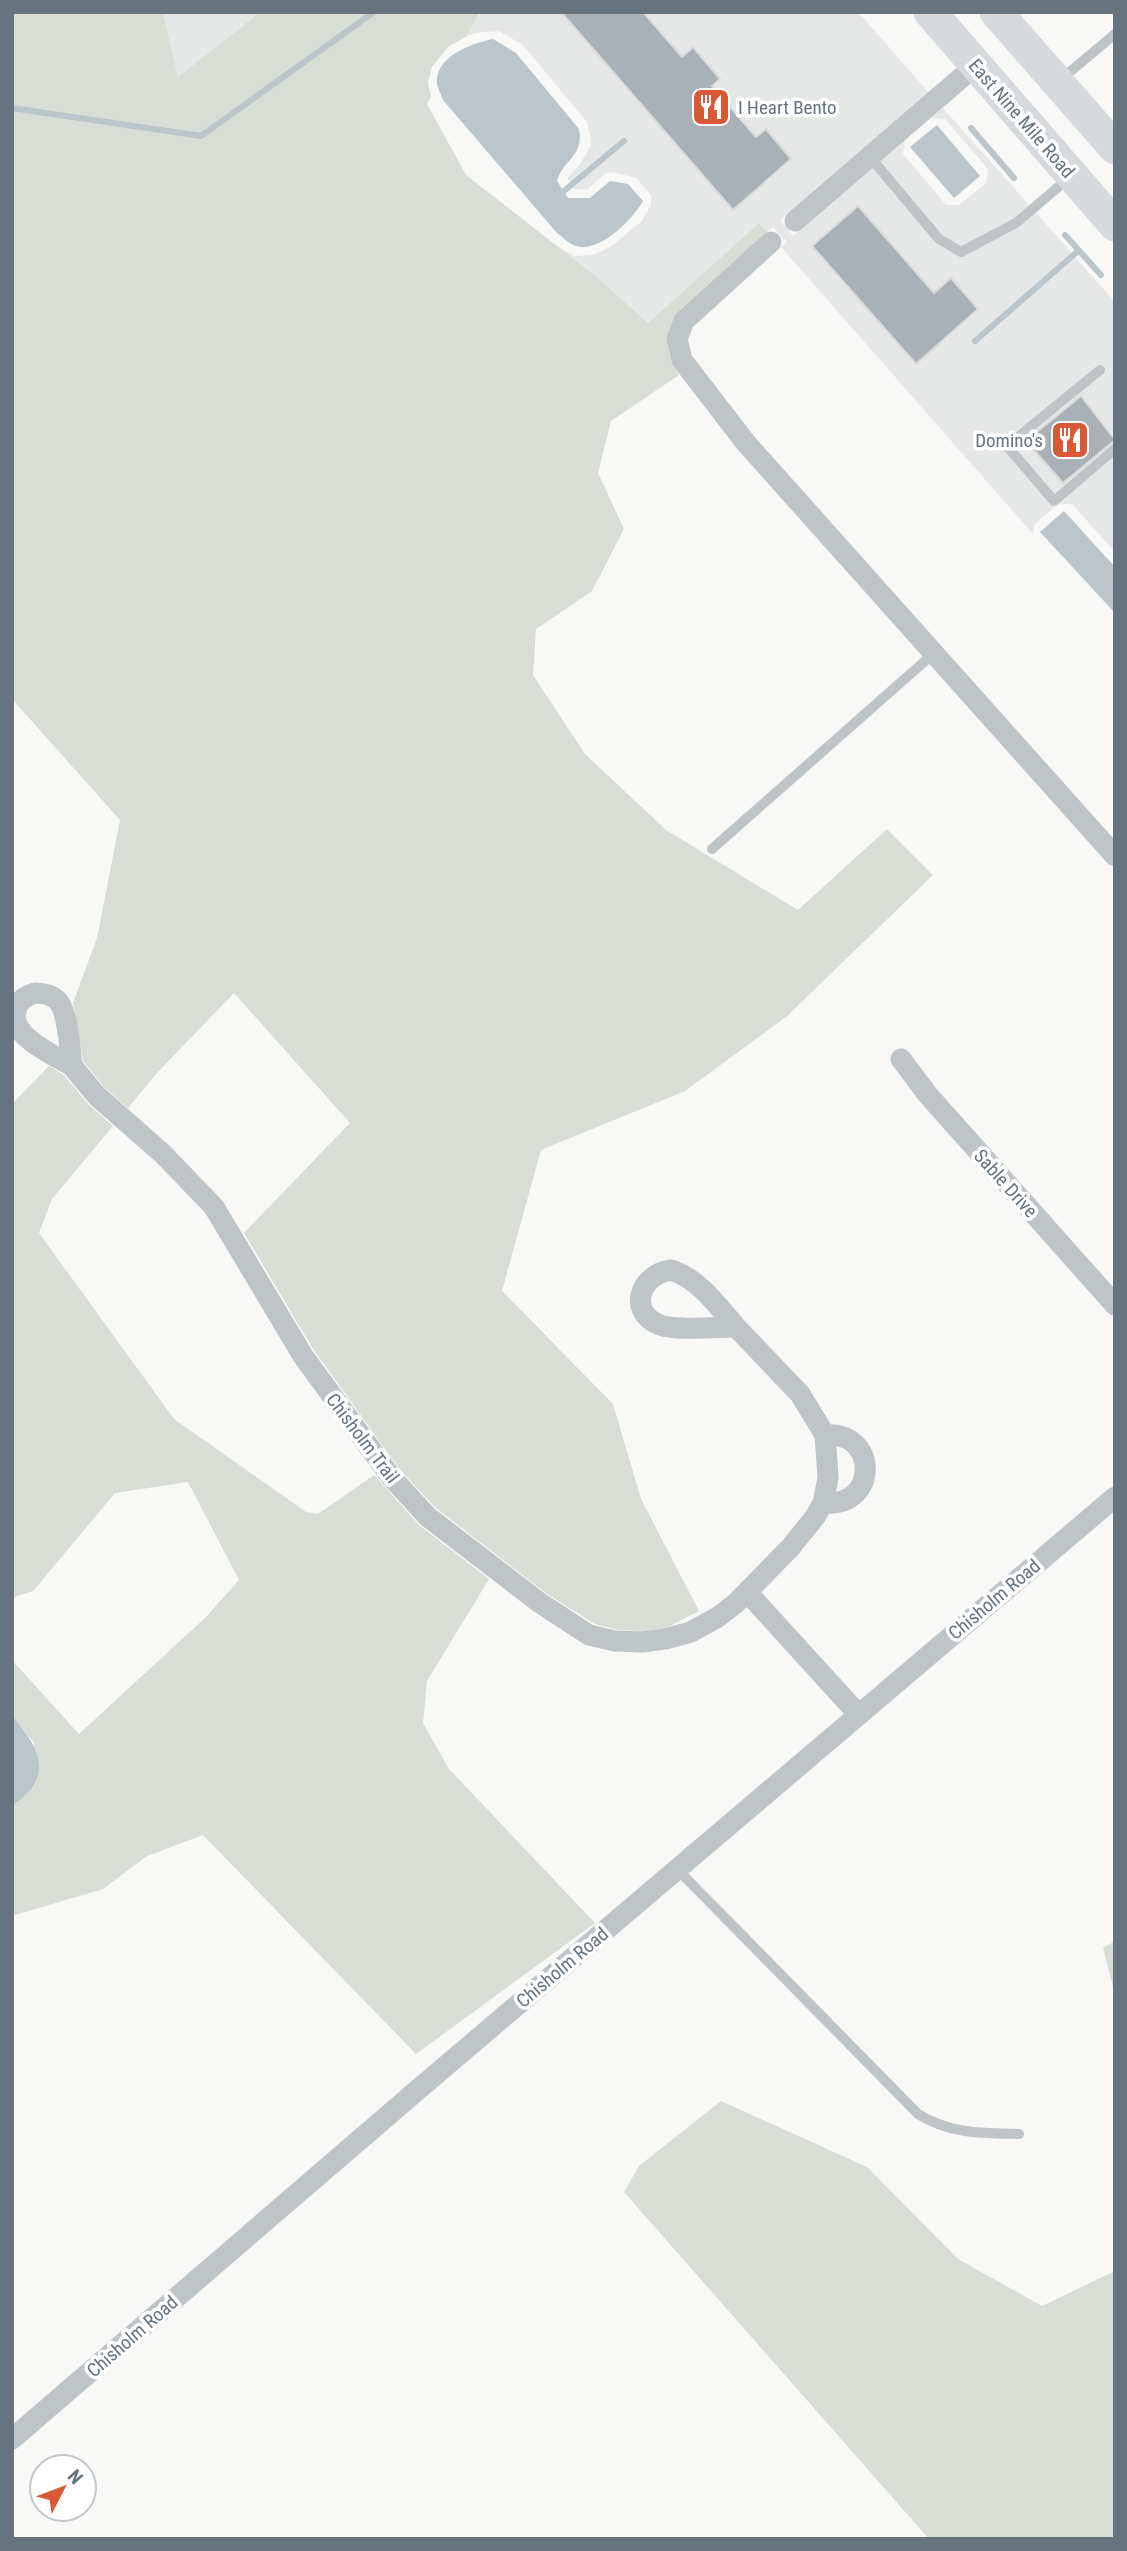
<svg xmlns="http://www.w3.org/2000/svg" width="1127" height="2551" font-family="'Roboto Condensed',sans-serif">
<rect width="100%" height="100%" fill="#f8f8f6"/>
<!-- built -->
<path fill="#e6e7e7" d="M163,12H260L178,77Z
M480,12H858L929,93L780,220L793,236L905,140L903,154L946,205H959L986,183L988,169L945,119L932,118L913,134L943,108L1115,302V552L1072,504H1058L1034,525L1033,534L781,247L787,242L773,227L767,232L759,223L648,323L598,278L555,244L574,256L593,255L610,247L641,222L651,205V195L636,178L613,172L604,174L588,189H574L567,178L580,164L590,147L591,141L587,122L522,44L498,31L475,33L466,37Z"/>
<!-- green -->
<path fill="#d8ddd5" d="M12,12H163L178,77L260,12H480L466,37L449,46L432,67L428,82L431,97L427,104L466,175L598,278L648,323L759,223L767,232L674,319L667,343L672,364L679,375L611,421L598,473L624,529L592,591L536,629L533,675L585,754L666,830L798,910L887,829L933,875L786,1017L685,1091L541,1150L502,1291L613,1404L641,1499L699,1611L666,1628L643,1631L618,1630L595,1624L547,1594L436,1508L401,1471L313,1349L244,1233L350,1123L234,993L156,1074L128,1108L105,1088L83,1061L73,1003L97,938L120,820L12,699Z
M49,1066L64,1075L88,1104L113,1126L52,1199L39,1233L174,1419L306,1512L318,1514L374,1475L419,1525L489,1579L427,1681L423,1723L449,1769L595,1923L416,2054L203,1835L147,1856L103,1889L12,1916V1806L33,1786L34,1743L12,1715V1660L79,1734L206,1617L239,1580L188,1482L115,1493L33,1591L12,1598V1104Z
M1115,1941V1995L1103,1948Z
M721,2101L867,2167L958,2259L1042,2306L1115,2271V2539H929L624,2192L639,2166Z"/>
<!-- water -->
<path fill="#bbc5ca" d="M493,39L516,53L579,129C584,157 564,158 557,181L568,198H590L610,181L628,184L643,201C632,220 600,253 576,246C570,245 563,237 557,233L443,100C441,95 438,89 437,84C434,57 472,43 493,39Z
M937,125L980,176L954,198L910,147Z
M1064,511L1115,567V613L1040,532Z
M12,1715C27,1734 50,1760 33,1786C29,1793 19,1800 12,1806Z"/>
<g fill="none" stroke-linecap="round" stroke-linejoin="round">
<!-- stream -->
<path stroke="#bbc5ca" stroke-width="6" d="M12,108L201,136L374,12
M971,128L1014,178
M564,191L624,141
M1065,235L1101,275
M975,341L1078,251"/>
</g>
<!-- building -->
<path fill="#a9b1b6" stroke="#dadad8" stroke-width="2" d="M561,12H643L682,57L693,47L720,79L712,86L756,137L766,129L791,159L733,210Z
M858,206L934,293L951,278L978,309L916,364L812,246Z
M1081,396L1115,440L1063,483L1026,441Z"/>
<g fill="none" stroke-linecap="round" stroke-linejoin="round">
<!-- service -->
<path stroke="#bfc4c7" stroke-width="10" d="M1059,81L1115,34
M870,157L939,239L961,252L1016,223L1070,177
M1100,370L1007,446L1054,501L1115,449
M712,849L933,654
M677,1869L918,2114C949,2134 984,2133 1019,2134"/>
<!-- minor -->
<path stroke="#bfc4c7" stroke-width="21" d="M795,221L976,65
M771,242L684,321L677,339L682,360L746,443L1115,856
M35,993C43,993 51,994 57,1000C68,1010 70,1051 72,1066C54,1055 9,1036 16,1011C18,1000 26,996 35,993Z
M901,1059L928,1095L1115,1305
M72,1066L97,1096L163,1154L214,1207L303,1356L392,1478L428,1517L540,1603L589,1635L615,1641L642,1642L665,1639L691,1632L718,1617L736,1603L790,1548L815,1517L823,1503L828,1478L825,1435L800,1394L736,1327
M671,1270C699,1279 717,1305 736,1327C718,1327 675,1331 660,1325C628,1313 638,1275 671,1270Z
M823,1503C880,1508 878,1430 825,1435
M747,1592L859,1715
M12,2439L421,2087L1115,1497"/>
<!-- primary -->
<path stroke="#d6dadd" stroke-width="33" d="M930,12L1115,225
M996,12L1115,148"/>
</g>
<!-- icons -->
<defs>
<symbol id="restaurant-square" viewBox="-11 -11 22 22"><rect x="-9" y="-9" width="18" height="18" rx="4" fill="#d95835" stroke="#fff"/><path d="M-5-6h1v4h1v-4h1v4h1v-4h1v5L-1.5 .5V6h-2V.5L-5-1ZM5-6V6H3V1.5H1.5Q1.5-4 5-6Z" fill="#fff"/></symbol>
</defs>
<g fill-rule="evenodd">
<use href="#restaurant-square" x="689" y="85" width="44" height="44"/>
<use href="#restaurant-square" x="1048" y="418" width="44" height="44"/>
</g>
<g text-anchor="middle" stroke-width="7" stroke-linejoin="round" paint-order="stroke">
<!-- poi labels -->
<g font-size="19" fill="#65747f" stroke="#fff" text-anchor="start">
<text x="738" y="114">I Heart Bento</text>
<text x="1043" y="447" text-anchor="end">Domino's</text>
</g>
<!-- street labels -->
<g font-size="19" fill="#65747f" stroke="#fff">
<text transform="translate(1022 118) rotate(49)" y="7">East Nine Mile Road</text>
<text transform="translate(1006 1183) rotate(48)" y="7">Sable Drive</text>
<text transform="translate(363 1438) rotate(53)" y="7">Chisholm Trail</text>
<text transform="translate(994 1599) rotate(-40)" y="7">Chisholm Road</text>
<text transform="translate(562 1967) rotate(-40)" y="7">Chisholm Road</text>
<text transform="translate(132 2336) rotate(-41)" y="7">Chisholm Road</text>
</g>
</g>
<!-- border -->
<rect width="1127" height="2551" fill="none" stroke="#65747f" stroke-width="28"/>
<!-- north arrow -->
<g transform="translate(63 2488) rotate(48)"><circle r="33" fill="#ffffff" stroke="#c1c7cc" stroke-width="2"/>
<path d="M0-5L12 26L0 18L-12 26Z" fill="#d95835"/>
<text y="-10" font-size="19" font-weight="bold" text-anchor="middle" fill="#65747f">N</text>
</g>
</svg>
